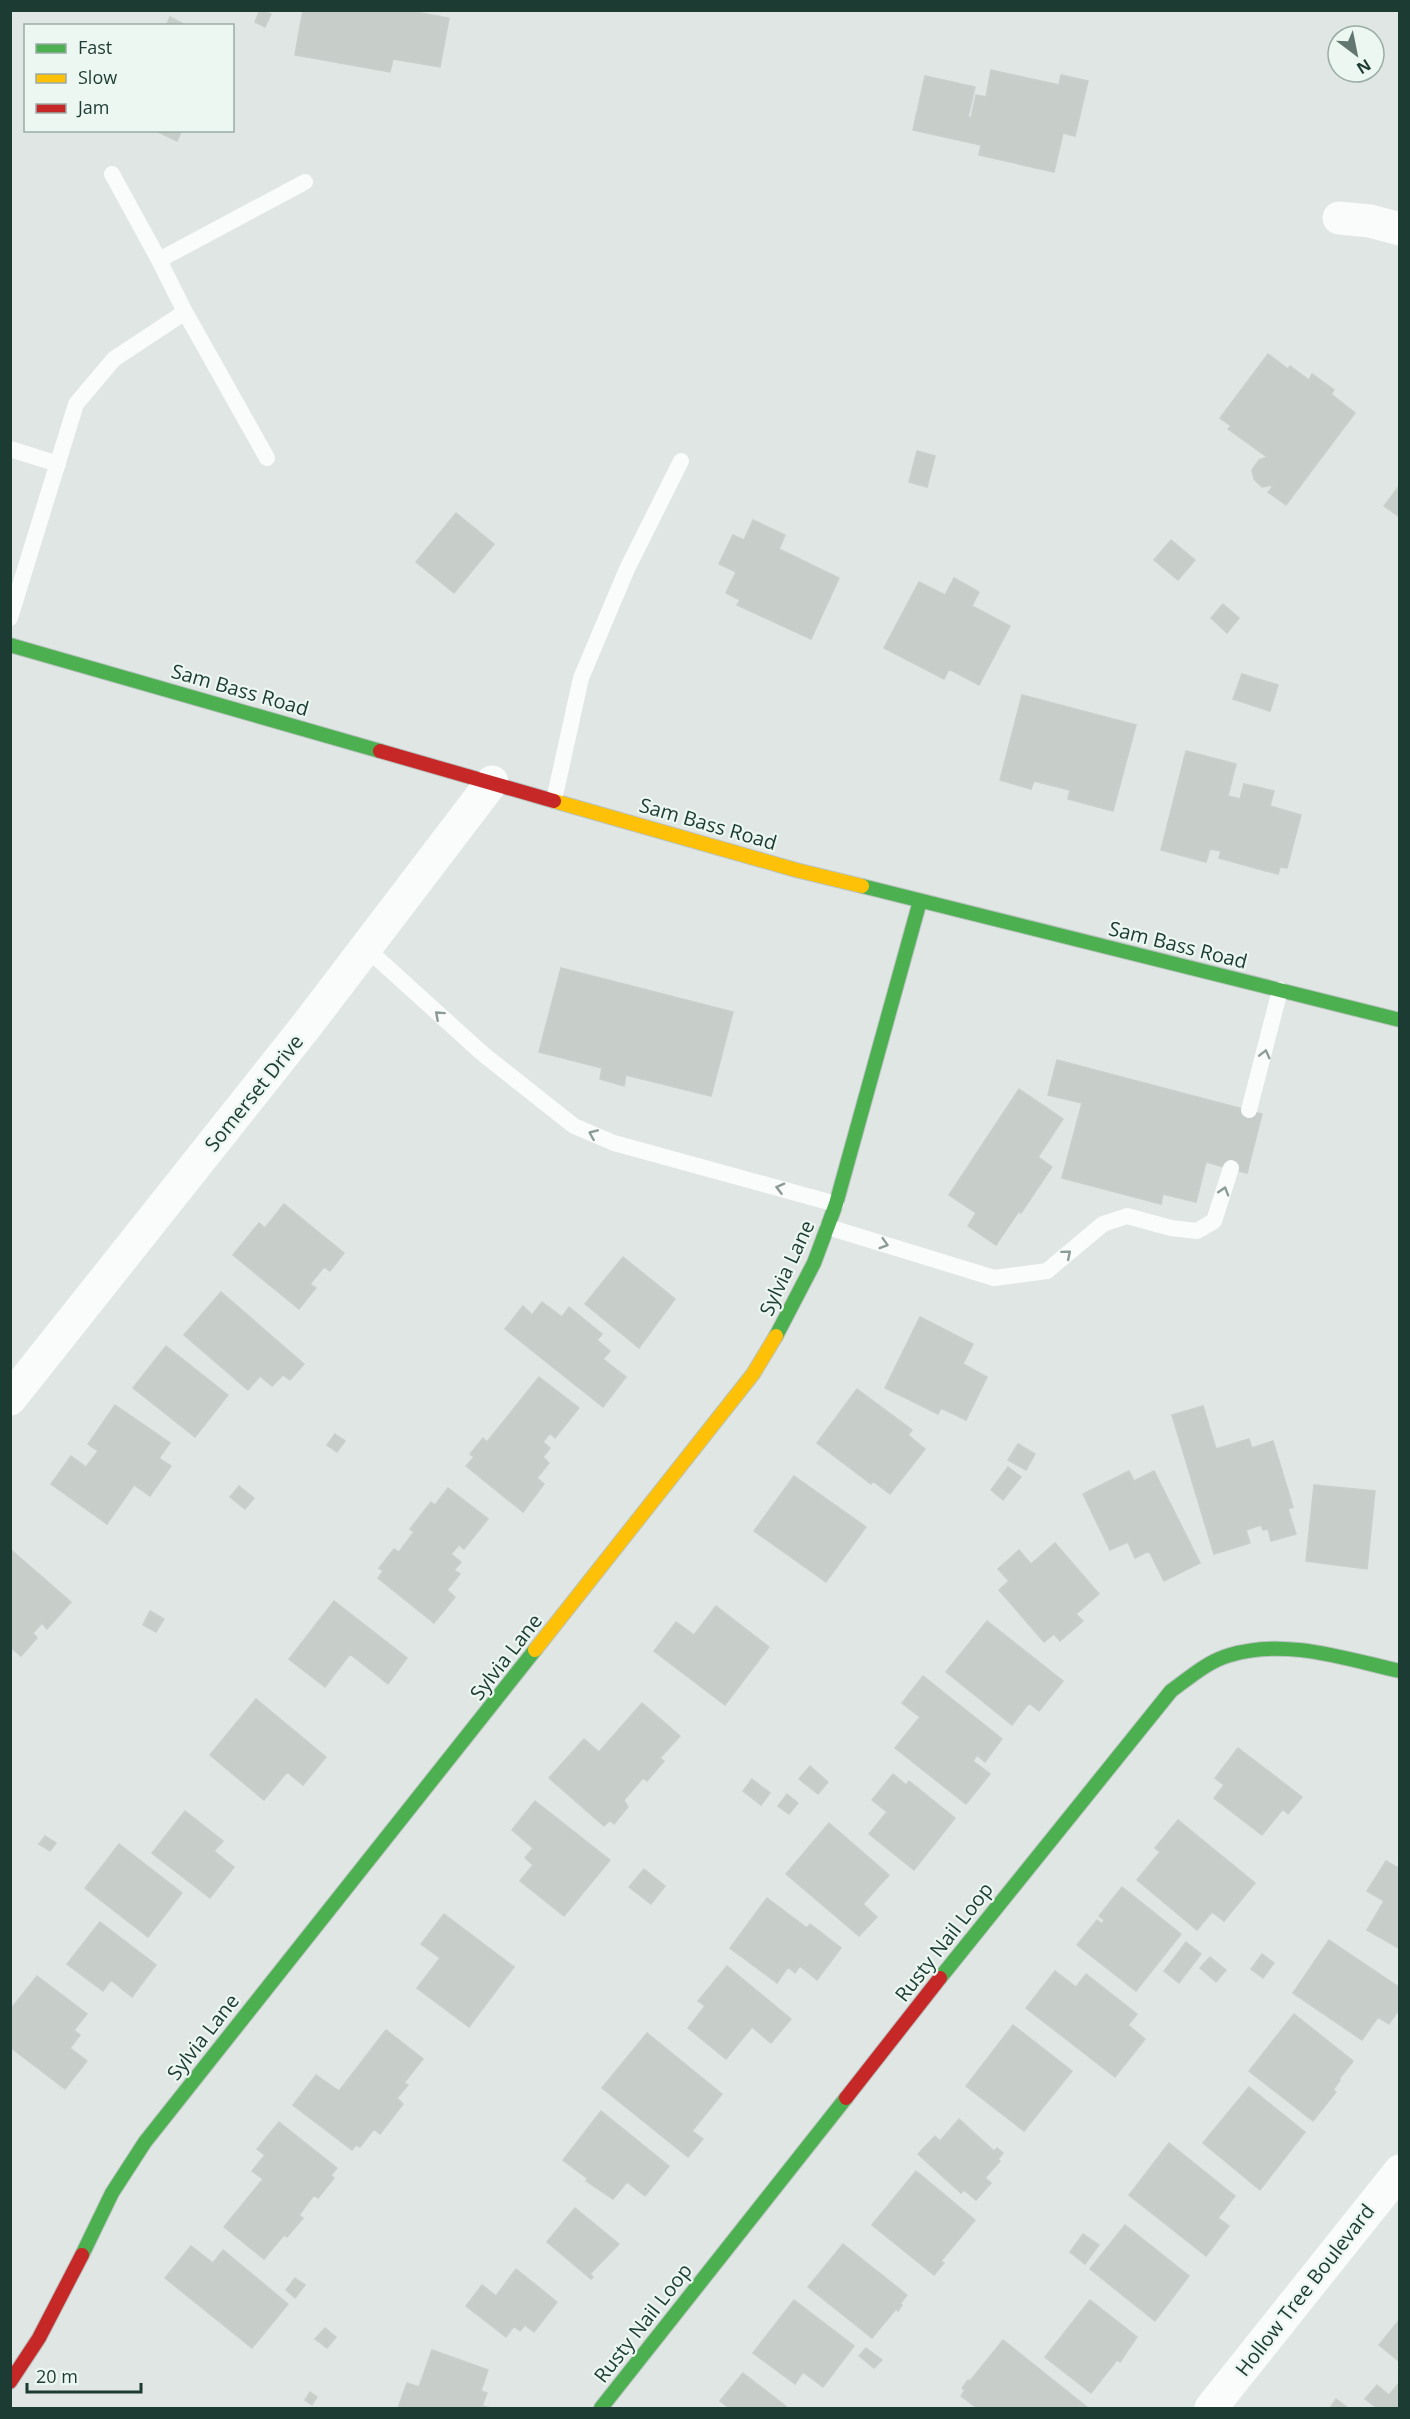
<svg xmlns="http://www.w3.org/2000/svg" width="1410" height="2419" font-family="'Open Sans',sans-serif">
<rect width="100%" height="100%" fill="#e0e6e3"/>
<!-- building -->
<path fill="#c7ceca" stroke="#c8cfcc" stroke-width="1.5" d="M260,10L271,14L265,27L255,22Z
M303,10H405L449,18L440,67L393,59L390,72L295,55Z
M170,17L187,26H166Z
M991,70L1059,85L1061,75L1088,81L1075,136L1063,133L1054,172L979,155L981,145L913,130L925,76L975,87L968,117L971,118L976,95L986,97Z
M154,130H182L177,141Z
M1268,354L1288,369L1290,366L1309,380L1312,374L1334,390L1331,394L1355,413L1286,505L1268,492L1274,485L1262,487L1254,479L1252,470L1259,460L1267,457L1228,429L1231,426L1220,418Z
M917,451L935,456L927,487L909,482Z
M1400,485V517L1384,506Z
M456,513L494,544L454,593L416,562Z
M753,520L785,535L779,549L839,578L811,639L737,605L740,600L726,593L736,572L719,564L733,535L744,540Z
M1171,540L1195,560L1178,580L1154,560Z
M954,578L979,592L972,606L1010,626L979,685L949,669L944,679L884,648L919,582L945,595Z
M1223,604L1239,618L1227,633L1211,618Z
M1242,674L1278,685L1270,711L1233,699Z
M1022,695L1136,725L1113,811L1068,799L1070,790L1034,781L1031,789L1000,780Z
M1186,751L1236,764L1228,796L1240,799L1244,784L1274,791L1270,806L1301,815L1287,868L1280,867L1278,874L1262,870L1219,858L1221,851L1210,849L1206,862L1161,850Z
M561,968L733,1012L711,1096L626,1075L624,1086L600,1079L602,1068L539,1052Z
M1057,1060L1262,1114L1247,1173L1206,1162L1196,1202L1163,1194L1161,1204L1062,1178L1082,1103L1048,1095Z
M1019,1089L1063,1119L1038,1157L1052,1167L1021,1213L1019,1211L996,1245L968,1226L976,1213L949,1195Z
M284,1204L344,1253L330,1271L324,1267L310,1284L316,1288L299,1309L233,1255L259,1223L265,1228Z
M623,1257L675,1299L639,1348L585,1304Z
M221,1292L304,1364L290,1380L283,1375L272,1386L260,1376L248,1390L184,1335Z
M542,1302L562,1317L569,1307L602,1334L597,1340L610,1351L603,1359L626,1377L603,1407L505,1329L523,1306L532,1315Z
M920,1317L973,1344L963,1364L987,1377L966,1420L941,1408L938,1414L885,1388Z
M166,1346L228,1395L195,1437L133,1388Z
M539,1377L579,1408L555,1438L550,1433L543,1442L550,1448L543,1457L549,1463L537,1478L544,1484L523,1512L466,1466L474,1457L470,1454L483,1438L487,1442Z
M857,1389L912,1430L908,1435L925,1449L890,1494L873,1481L871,1484L817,1443Z
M115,1405L170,1443L159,1458L171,1466L150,1496L134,1485L107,1524L51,1484L71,1456L86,1467L98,1451L88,1444Z
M1203,1406L1216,1449L1249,1439L1252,1448L1273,1441L1293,1507L1288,1509L1296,1534L1271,1541L1268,1529L1263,1530L1261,1525L1246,1530L1250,1543L1214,1554L1172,1415Z
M335,1434L345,1441L337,1452L327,1445Z
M1018,1444L1035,1454L1026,1470L1008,1460Z
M1008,1467L1021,1477L1003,1500L991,1490Z
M1129,1471L1134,1481L1154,1471L1200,1563L1164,1581L1149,1551L1135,1558L1128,1542L1110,1550L1083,1494Z
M794,1476L866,1527L826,1582L754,1531Z
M1314,1485L1375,1491L1367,1569L1306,1561Z
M239,1486L254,1498L245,1509L230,1497Z
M448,1488L488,1519L464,1549L459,1545L451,1554L461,1562L454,1570L460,1574L447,1590L455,1597L434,1623L378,1578L383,1571L379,1568L394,1549L399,1552L414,1532L410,1529L431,1502L435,1505Z
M1055,1543L1099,1594L1076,1614L1083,1621L1060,1641L1054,1634L1044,1642L999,1590L1009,1581L998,1569L1019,1550L1031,1564Z
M10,1549L71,1602L47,1629L42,1623L33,1633L37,1638L21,1656L10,1647Z
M334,1601L407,1658L388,1684L350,1654L325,1687L289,1659Z
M716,1606L769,1647L725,1705L654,1651L676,1622L694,1635Z
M150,1611L164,1619L156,1632L143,1625Z
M987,1621L1063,1681L1039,1711L1029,1703L1012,1725L946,1672Z
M923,1676L1002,1739L985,1762L977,1755L973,1761L990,1774L966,1804L895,1748L920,1717L902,1703Z
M256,1699L326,1757L303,1785L287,1772L264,1800L210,1755Z
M642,1703L680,1736L660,1758L664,1761L647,1781L643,1778L624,1800L628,1807L614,1824L610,1820L604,1826L549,1778L584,1739L599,1752Z
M1238,1748L1302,1797L1288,1814L1283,1809L1262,1835L1214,1798L1224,1785L1215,1778Z
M810,1766L828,1782L818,1794L799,1779Z
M893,1774L906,1785L909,1781L955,1818L914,1870L869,1834L887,1812L872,1800Z
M752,1779L770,1793L761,1805L743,1791Z
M787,1794L798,1803L789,1814L778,1806Z
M535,1801L610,1860L564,1916L520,1881L533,1865L525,1858L533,1848L512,1830Z
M185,1811L223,1841L214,1851L234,1867L210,1898L152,1853Z
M1178,1820L1255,1883L1224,1921L1212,1912L1197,1930L1137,1880L1160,1852L1155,1848Z
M829,1823L889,1875L863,1904L877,1917L859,1936L786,1874Z
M45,1836L56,1843L50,1851L39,1844Z
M119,1844L182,1893L148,1937L85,1888Z
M1386,1861L1400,1869V1949L1367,1930L1384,1901L1367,1891Z
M644,1869L665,1886L651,1904L629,1887Z
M1122,1887L1181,1934L1136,1991L1077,1945L1097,1920L1102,1924L1104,1920L1099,1916Z
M767,1898L807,1928L810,1924L841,1948L817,1980L800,1966L795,1973L788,1967L777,1983L730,1948Z
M444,1914L514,1967L469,2027L417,1988L440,1958L421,1944Z
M100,1922L156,1965L132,1997L111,1980L103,1991L67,1964Z
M1329,1940L1400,1988V2008L1389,2024L1378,2017L1362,2040L1293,1993Z
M1186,1942L1201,1954L1179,1983L1164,1971Z
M1262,1954L1274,1963L1263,1978L1251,1969Z
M1210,1957L1226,1970L1216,1982L1200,1968Z
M727,1966L791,2019L771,2043L752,2027L726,2059L688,2028L705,2006L698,2001Z
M1055,1971L1076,1987L1086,1974L1137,2014L1128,2025L1145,2039L1115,2077L1026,2008Z
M37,1976L87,2014L74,2030L80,2035L70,2048L87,2061L65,2089L10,2047V2010Z
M1294,2014L1353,2061L1339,2079L1340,2080L1333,2090L1336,2092L1313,2121L1249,2071Z
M1013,2025L1072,2071L1024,2131L966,2086Z
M386,2030L423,2059L404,2083L408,2085L397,2098L403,2104L380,2134L374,2129L360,2147L356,2145L352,2150L293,2105L316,2075L339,2091Z
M647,2033L722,2094L692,2131L703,2139L688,2157L602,2088Z
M1249,2087L1305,2132L1260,2190L1203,2143Z
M601,2111L669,2166L645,2196L627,2182L613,2199L586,2181L588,2179L563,2160Z
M959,2119L994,2151L997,2148L1003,2153L998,2159L1000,2161L985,2178L991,2183L976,2200L964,2190L961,2193L918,2154L935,2136L940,2141Z
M279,2122L337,2168L331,2175L334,2178L318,2198L314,2195L299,2215L303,2218L287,2237L284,2235L264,2259L224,2227L263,2179L252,2171L265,2155L257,2149Z
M1169,2143L1235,2196L1218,2218L1229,2226L1206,2256L1129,2195Z
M916,2171L975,2220L941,2261L944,2263L934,2275L872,2225Z
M575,2208L619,2244L590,2274L593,2277L591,2279L547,2242Z
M1125,2225L1189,2276L1155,2321L1090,2269Z
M1083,2234L1099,2245L1085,2264L1070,2252Z
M843,2244L907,2295L900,2304L902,2305L898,2311L896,2309L872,2338L808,2287Z
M191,2246L213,2263L223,2250L288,2304L252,2348L165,2278Z
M516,2269L557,2302L534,2332L525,2325L520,2331L514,2326L506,2337L466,2306L482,2285L496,2296Z
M295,2278L305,2285L295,2298L286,2290Z
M794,2300L854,2346L823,2387L803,2372L795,2384L753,2353Z
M1090,2300L1137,2337L1120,2362L1117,2360L1091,2393L1045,2357Z
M1400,2319V2362L1379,2345Z
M325,2328L336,2337L327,2348L315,2339Z
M1003,2340L1087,2407L1085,2408H977L961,2396L965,2390L962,2388L968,2380L970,2381Z
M866,2348L882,2360L874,2368L859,2356Z
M432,2350L488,2370L481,2391L487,2393L482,2406L491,2408H398L407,2383L419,2387Z
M743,2373L788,2408H729L720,2401Z
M1400,2382V2408H1377L1365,2399L1377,2385L1389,2395Z
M310,2392L317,2397L312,2405L305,2400Z
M1336,2399L1348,2408H1330Z"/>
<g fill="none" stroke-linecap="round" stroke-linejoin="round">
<defs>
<path id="fast" d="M10,645L380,751
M862,886L1400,1020
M776,1336L814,1263L836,1204L920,901
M940,1978L1171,1691C1189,1678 1208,1661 1230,1655C1286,1638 1346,1659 1400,1671
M82,2255L112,2193L145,2142L535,1650
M601,2408L846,2098"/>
<path id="slow" d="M554,801L796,870L862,886
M535,1650L753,1374L776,1336"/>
<path id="jam" d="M380,751L554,801
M846,2098L940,1978
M10,2382L39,2338L82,2255"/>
</defs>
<!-- fast casing -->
<use href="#fast" stroke="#b8c3bf" stroke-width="16"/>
<!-- slow casing -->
<use href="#slow" stroke="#b8c3bf" stroke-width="16"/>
<!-- jam casing -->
<use href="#jam" stroke="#b8c3bf" stroke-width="16"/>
<!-- lane -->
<path stroke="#fafbfb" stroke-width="16" d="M112,174L159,260L185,312
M159,260L305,182
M10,449L58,464
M10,618L76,404L114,359L185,312L267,458
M554,800L581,678L627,569L681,461
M366,948L483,1054L574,1126L614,1143L836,1204
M1249,1110L1280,990
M828,1227L994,1278L1047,1271L1103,1224L1127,1216L1171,1228L1197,1231L1214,1221L1231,1168"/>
<!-- street -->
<path stroke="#fafbfb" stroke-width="33" d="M1339,218L1370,221L1400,229
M10,1399L307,1025L492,782
M1211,2408L1400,2171"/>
<!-- fast -->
<use href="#fast" stroke="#4caf50" stroke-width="14"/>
<!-- slow -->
<use href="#slow" stroke="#ffc107" stroke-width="14"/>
<!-- jam -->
<use href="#jam" stroke="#c62828" stroke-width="14"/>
</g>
<!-- one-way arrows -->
<defs><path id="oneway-chevron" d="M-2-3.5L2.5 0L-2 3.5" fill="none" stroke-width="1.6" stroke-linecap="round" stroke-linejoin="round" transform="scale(1.5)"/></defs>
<g stroke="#8b9b96">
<use href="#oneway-chevron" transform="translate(439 1015) rotate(-138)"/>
<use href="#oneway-chevron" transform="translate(1265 1054) rotate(-76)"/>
<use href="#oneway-chevron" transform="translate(593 1134) rotate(-157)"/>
<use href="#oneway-chevron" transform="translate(780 1188) rotate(-165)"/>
<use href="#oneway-chevron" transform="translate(1224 1191) rotate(-73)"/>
<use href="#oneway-chevron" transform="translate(884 1244) rotate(17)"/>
<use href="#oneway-chevron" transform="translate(1067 1254) rotate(-40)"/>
</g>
<g text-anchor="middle" stroke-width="4.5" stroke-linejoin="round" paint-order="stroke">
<!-- street labels -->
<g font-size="20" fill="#1c3b32" stroke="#ecf7f1">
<text transform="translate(240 690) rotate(16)" y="7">Sam Bass Road</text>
<text transform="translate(708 824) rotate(16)" y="7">Sam Bass Road</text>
<text transform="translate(1178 945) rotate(14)" y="7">Sam Bass Road</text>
<text transform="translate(254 1093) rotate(-51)" y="7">Somerset Drive</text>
<text transform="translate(787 1268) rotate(-65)" y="7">Sylvia Lane</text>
<text transform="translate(506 1657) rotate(-52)" y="7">Sylvia Lane</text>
<text transform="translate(944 1942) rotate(-52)" y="7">Rusty Nail Loop</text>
<text transform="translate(203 2037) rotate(-52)" y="7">Sylvia Lane</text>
<text transform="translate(1305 2290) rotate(-52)" y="7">Hollow Tree Boulevard</text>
<text transform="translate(643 2323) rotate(-52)" y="7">Rusty Nail Loop</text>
</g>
</g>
<!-- border -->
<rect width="1410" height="2419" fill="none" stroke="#1c3b32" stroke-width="24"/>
<!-- legend -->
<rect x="24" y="24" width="210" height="108" fill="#ecf7f1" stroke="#99aca5" stroke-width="1.5"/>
<rect x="36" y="44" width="30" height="9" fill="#4caf50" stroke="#99aca5" stroke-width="1.5"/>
<text x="78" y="54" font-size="18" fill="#1c3b32">Fast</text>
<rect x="36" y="74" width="30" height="9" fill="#ffc107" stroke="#99aca5" stroke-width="1.5"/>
<text x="78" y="84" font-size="18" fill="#1c3b32">Slow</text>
<rect x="36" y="104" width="30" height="9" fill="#c62828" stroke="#99aca5" stroke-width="1.5"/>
<text x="78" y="114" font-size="18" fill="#1c3b32">Jam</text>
<!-- north arrow -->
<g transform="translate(1356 54) rotate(148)"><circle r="28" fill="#ecf7f1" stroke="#99aca5" stroke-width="1.5"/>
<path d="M0-4.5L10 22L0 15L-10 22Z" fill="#617770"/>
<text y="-9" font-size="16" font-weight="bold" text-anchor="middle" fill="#1c3b32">N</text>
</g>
<!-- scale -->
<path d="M27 2383v9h114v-9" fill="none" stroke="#1c3b32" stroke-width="3"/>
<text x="36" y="2383" font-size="18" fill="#1c3b32" stroke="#ecf7f1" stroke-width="4.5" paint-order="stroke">20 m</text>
</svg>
